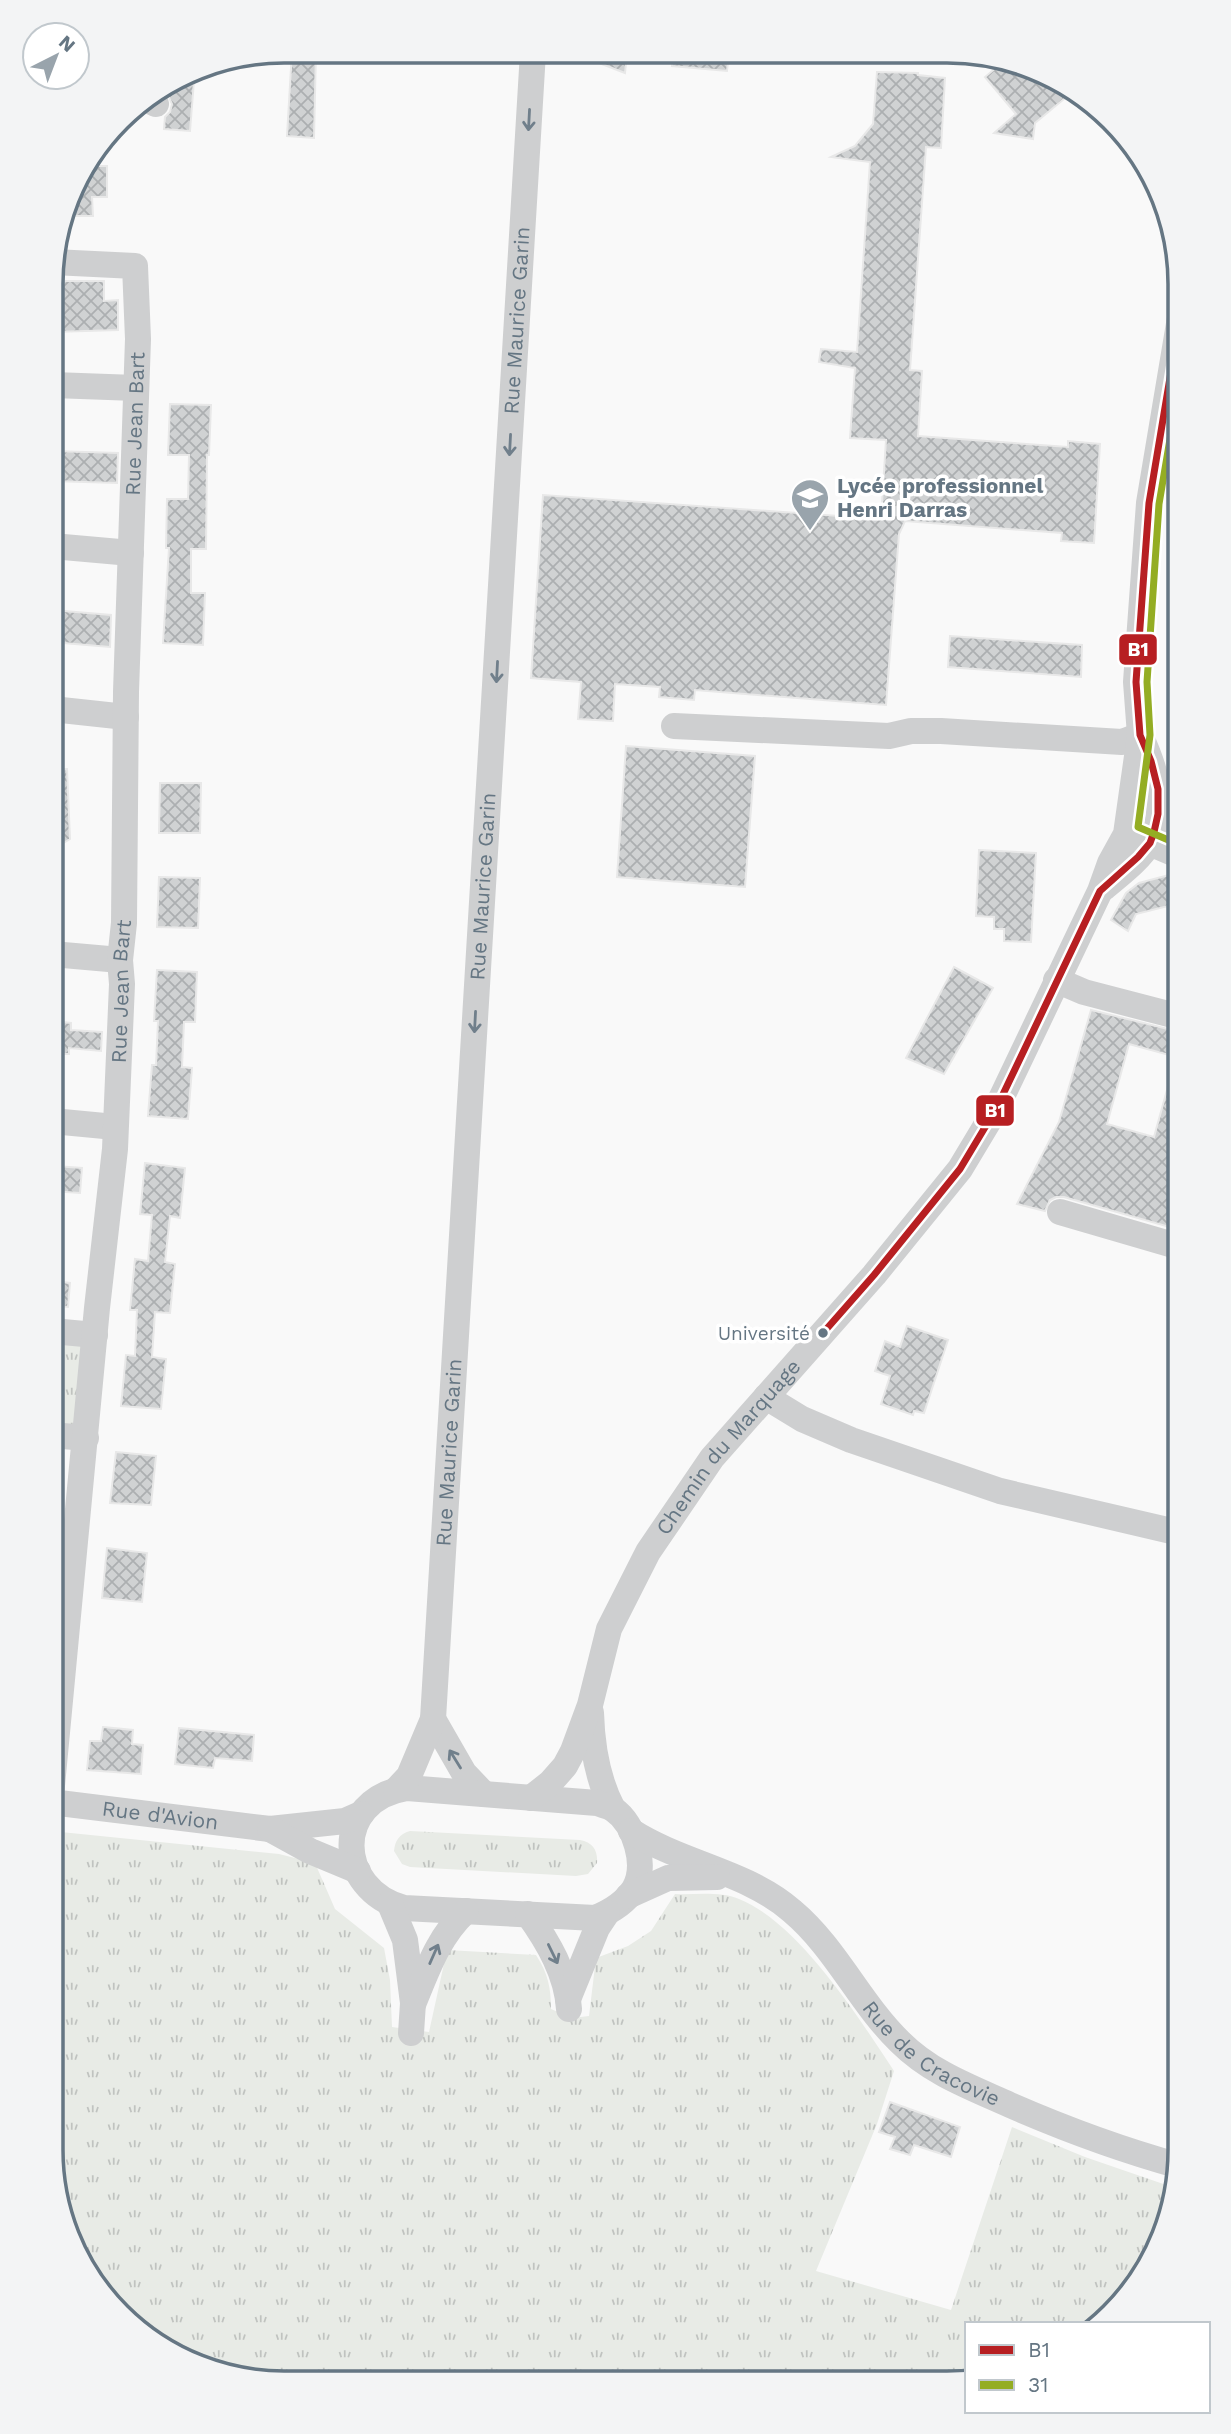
<svg xmlns="http://www.w3.org/2000/svg" width="1231" height="2434" font-family="'Work Sans',sans-serif">
<defs>
<pattern id="grass-tufts" width="24" height="20" patternUnits="userSpaceOnUse" patternTransform="scale(1.75)"><rect width="24" height="20" fill="#e8ebe6"/><path d="M3 7l-1-3M5 7V3M7 7l1-3M15 17l-1-3M17 17v-4M19 17l1-3" fill="none" stroke="#c0c3c0"/></pattern>
<pattern id="building-cross-hatch" width="8" height="8" patternUnits="userSpaceOnUse" patternTransform="scale(1.75)"><rect width="8" height="8" fill="#d0d2d3"/><path d="M0 0l8 8M0 8l8-8" fill="none" stroke="#acafb1"/></pattern>
</defs>
<rect width="100%" height="100%" fill="#f9f9f9"/>
<!-- grass -->
<path fill="url(#grass-tufts)" d="M52,1336L77,1339L85,1350L78,1421L70,1430L52,1428Z
M51,1831L279,1854L315,1863L335,1909L384,1948L390,1980L392,2027L429,2032L447,1950L536,1955C548,1973 551,1988 551,2009L572,2018L589,2016L596,1958L628,1946L651,1931L675,1894C695,1895 720,1891 739,1899C799,1923 859,2018 894,2071L877,2124L816,2271L951,2310L1012,2127L1085,2157L1175,2188L1163,2239L1132,2292L1098,2324H967V2380L947,2383L253,2381L181,2359L131,2326L63,2225L51,2150Z
M410,1831L580,1840C593,1842 598,1851 597,1863L588,1874L576,1876L410,1867L402,1864L394,1851C395,1841 399,1834 410,1831Z"/>
<!-- building -->
<path fill="url(#building-cross-hatch)" stroke="#e8e8e8" stroke-width="2" d="M292,51H316L314,138L287,136Z
M576,53H627L625,73L576,54Z
M673,53L729,54L727,71L672,66Z
M1004,61L1070,94L1035,123L1033,139L994,133L1016,114L985,77Z
M195,68L190,131L164,129L165,117L170,112L172,104L167,93L168,85Z
M877,72L918,73V75L945,78L941,148L926,147L910,370L922,371L918,436L1068,447V441L1100,444L1094,543L1061,541L1062,533L905,521L899,534L886,705L695,690L694,700L659,697L660,687L615,684L613,721L578,719L581,682L531,678L543,495L881,519L886,440L850,438L855,368L819,362L821,349L857,352L870,162L831,157L855,146L873,124Z
M86,166H107V197H92L93,216H64L74,184L83,185V170Z
M62,281H104V301L118,300V330L53,332V300H62Z
M170,404L211,405L209,455H207L206,549H191V593H205L203,645L163,643L169,548H166L167,499H188L189,455H168Z
M52,451L118,453L117,483L52,481Z
M52,610L111,615L110,647L52,642Z
M950,636L1082,645L1081,677L948,667Z
M626,746L755,756L745,887L617,877Z
M67,769L70,839L52,850V770Z
M160,783H201L200,833H159Z
M979,850L1036,853L1031,942L1004,941V929H994V917L976,916Z
M1180,872V903L1136,914L1128,931L1111,920L1126,893L1139,883Z
M159,877L200,878L198,928L157,927Z
M954,967L993,988L944,1074L906,1058Z
M157,970L197,972L195,1022H184L182,1067L192,1068L188,1119L148,1116L152,1065H156L158,1021H154Z
M1091,1010L1180,1032V1058L1129,1044L1107,1124L1154,1137L1175,1061L1180,1062V1230L1064,1197H1056L1050,1200L1045,1211L1017,1204L1059,1122Z
M52,1021L71,1023V1030L102,1032L101,1051L69,1048V1054H52Z
M145,1163L185,1168L180,1218L170,1216L165,1262L175,1264L170,1313L155,1312L152,1357L166,1359L161,1409L121,1406L126,1355L135,1356L137,1310H130L135,1259L148,1261L152,1215L140,1214Z
M55,1166L82,1168L80,1193L52,1191Z
M52,1281L70,1283L68,1307L52,1305Z
M907,1326L948,1340L924,1413L914,1411L913,1415L881,1404L890,1376L875,1371L885,1341L900,1347Z
M116,1452L156,1456L151,1505L110,1503Z
M107,1548L147,1553L142,1602L102,1598Z
M103,1727L133,1730L132,1744L143,1745L141,1774L87,1770L90,1741H101Z
M179,1728L254,1735L252,1761L215,1758L213,1768L175,1764Z
M890,2102L960,2127L951,2157L914,2145L910,2155L890,2149L895,2137L879,2132Z"/>
<g fill="none" stroke-linecap="round" stroke-linejoin="round">
<!-- minor -->
<g stroke="#cecfd0" stroke-width="26">
<path d="M146,99L156,104"/>
<path d="M53,385L136,388"/>
<path d="M52,546L131,553"/>
<path d="M52,709L126,717"/>
<path d="M674,726L889,736L911,731H941L1122,742L1140,735"/>
<path d="M1133,836L1180,856"/>
<path d="M1104,888C1119,875 1140,860 1150,842C1169,809 1155,768 1141,737"/>
<path d="M52,954L120,960"/>
<path d="M1056,980L1084,992L1180,1017"/>
<path d="M52,1121L115,1127"/>
<path d="M1060,1212L1180,1247"/>
<path d="M52,1331L95,1335"/>
<path d="M766,1397L802,1419L851,1440L1000,1491L1180,1533"/>
<path d="M51,1435L86,1438"/>
<path d="M591,1713C592,1747 597,1779 613,1809"/>
<path d="M433,1719L464,1773L484,1794"/>
<path d="M407,1788L597,1803C602,1805 609,1806 613,1809C635,1824 648,1865 634,1889C625,1903 610,1912 595,1918L404,1908C335,1889 332,1800 407,1788Z"/>
<path id="s1" d="M396,1790L409,1776L433,1719L533,52"/>
<path id="s2" d="M51,1796L97,1308L115,1149L122,984L120,960L124,923L126,692L138,339L135,266L53,262"/>
<path id="s3" d="M531,1798L550,1783L565,1766L573,1751L590,1705L609,1629L648,1552L712,1458L874,1275L960,1169L996,1109L1100,891L1110,863L1126,834L1140,735L1136,682L1149,503L1180,318"/>
<path id="s4" d="M51,1802L270,1829L345,1821L361,1814"/>
<path d="M270,1829L310,1851L358,1871"/>
<path id="s5" d="M631,1831C682,1864 748,1872 792,1911C836,1948 859,2002 900,2042C931,2073 970,2087 1010,2105C1065,2129 1122,2150 1180,2166"/>
<path d="M628,1896L668,1878L717,1877"/>
<path d="M390,1904L405,1940L413,2003L411,2033"/>
<path d="M528,1914C548,1942 567,1974 569,2009"/>
<path d="M568,1999L597,1928L607,1913"/>
<path d="M414,2002C428,1968 439,1936 466,1911"/>
</g>
<defs>
<path id="bus-1" d="M823,1333L874,1275L960,1169L996,1109L1100,891L1138,857L1150,843L1154,832L1158,814V789L1151,761L1140,735L1136,682L1149,503L1180,318"/>
<path id="bus-2" d="M1180,845L1138,827L1150,735L1147,682L1159,504L1180,380"/>
</defs>
<!-- bus-1 casing -->
<use href="#bus-1" stroke="#fff" stroke-width="12"/>
<!-- bus-2 casing -->
<use href="#bus-2" stroke="#fff" stroke-width="12"/>
<!-- bus-1 -->
<use href="#bus-1" stroke="#b71f22" stroke-width="7"/>
<!-- bus-2 -->
<use href="#bus-2" stroke="#94ad23" stroke-width="7"/>
</g>
<!-- one-way arrows -->
<defs><path id="oneway-shaft" d="M-6 0H5M1.5-3L5.5 0L1.5 3" fill="none" stroke-width="1.6" stroke-linecap="round" stroke-linejoin="round" transform="scale(1.75)"/></defs>
<g stroke="#707f8b">
<use href="#oneway-shaft" transform="translate(529 120) rotate(93)"/>
<use href="#oneway-shaft" transform="translate(510 445) rotate(93)"/>
<use href="#oneway-shaft" transform="translate(497 672) rotate(93)"/>
<use href="#oneway-shaft" transform="translate(475 1022) rotate(93)"/>
<use href="#oneway-shaft" transform="translate(455 1759) rotate(-122)"/>
<use href="#oneway-shaft" transform="translate(434 1954) rotate(-66)"/>
<use href="#oneway-shaft" transform="translate(553 1954) rotate(64)"/>
</g>
<!-- icons -->
<defs>
<symbol id="school-pin" viewBox="-11 -11 22 30"><path d="M0 17L-7.5 6A9.5 9.5 0 1 1 7.5 6Z" fill="#99a4ac" stroke="#fff"/><path d="M0-5L7-2L0 1L-7-2ZM-4 1L0 2.5L4 1V4Q0 6-4 4Z" fill="#fff"/></symbol>
</defs>
<g fill-rule="evenodd">
<use href="#school-pin" x="788" y="476" width="44" height="60"/>
</g>
<!-- markers -->
<circle fill="#657683" stroke="#fff" stroke-width="2.5" cx="823" cy="1333" r="6"/>
<g text-anchor="middle" stroke-width="7" stroke-linejoin="round" paint-order="stroke">
<!-- bus labels -->
<g font-size="19" fill="#657683" stroke="#fff" text-anchor="end">
<text x="810" y="1340">Université</text>
</g>
<!-- street labels -->
<g font-size="21" fill="#657683" stroke="#fff">
<text dy="7" stroke="none"><textPath href="#s1" startOffset="1482">Rue Maurice Garin</textPath></text>
<text dy="7" stroke="none"><textPath href="#s2" startOffset="1376">Rue Jean Bart</textPath></text>
<text dy="7" stroke="none"><textPath href="#s1" startOffset="915">Rue Maurice Garin</textPath></text>
<text dy="7" stroke="none"><textPath href="#s2" startOffset="808">Rue Jean Bart</textPath></text>
<text dy="7" stroke="none"><textPath href="#s3" startOffset="410">Chemin du Marquage</textPath></text>
<text dy="7" stroke="none"><textPath href="#s1" startOffset="348">Rue Maurice Garin</textPath></text>
<text dy="7" stroke="none"><textPath href="#s4" startOffset="110">Rue d'Avion</textPath></text>
<text dy="7" stroke="none"><textPath href="#s5" startOffset="383">Rue de Cracovie</textPath></text>
</g>
<!-- poi labels -->
<g font-size="21" font-weight="bold" fill="#657683" stroke="#fff" text-anchor="start">
<text x="837" y="493">Lycée professionnel<tspan x="837" dy="24">Henri Darras</tspan></text>
</g>
</g>
<!-- crop -->
<path d="M0 0H1231V2434H0ZM284 63H947A221 221 0 0 1 1168 284V2150A221 221 0 0 1 947 2371H284A221 221 0 0 1 63 2150V284A221 221 0 0 1 284 63Z" fill="#f3f4f5" fill-rule="evenodd"/>
<path fill="none" stroke="#657683" stroke-width="3.5" d="M284 63H947A221 221 0 0 1 1168 284V2150A221 221 0 0 1 947 2371H284A221 221 0 0 1 63 2150V284A221 221 0 0 1 284 63Z"/>
<g stroke="#fff" stroke-width="2.5">
<rect x="1118" y="633" width="40" height="33" rx="7" fill="#b71f22"/>
<rect x="975" y="1094" width="40" height="33" rx="7" fill="#b71f22"/>
</g>
<g font-size="19" text-anchor="middle" font-weight="bold" fill="#fff">
<text x="1138" y="656">B1</text>
<text x="995" y="1117">B1</text>
</g>
<!-- legend -->
<rect x="965" y="2322" width="245" height="91" fill="#ffffff" stroke="#c1c8cd" stroke-width="2"/>
<rect x="979" y="2345" width="35" height="10" fill="#b71f22" stroke="#c1c8cd" stroke-width="2"/>
<text x="1028" y="2357" font-size="21" fill="#657683">B1</text>
<rect x="979" y="2380" width="35" height="10" fill="#94ad23" stroke="#c1c8cd" stroke-width="2"/>
<text x="1028" y="2392" font-size="21" fill="#657683">31</text>
<!-- north arrow -->
<g transform="translate(56 56) rotate(42)"><circle r="33" fill="#ffffff" stroke="#c1c8cd" stroke-width="2"/>
<path d="M0-5L12 26L0 18L-12 26Z" fill="#99a4ac"/>
<text y="-10" font-size="19" font-weight="bold" text-anchor="middle" fill="#657683">N</text>
</g>
</svg>
